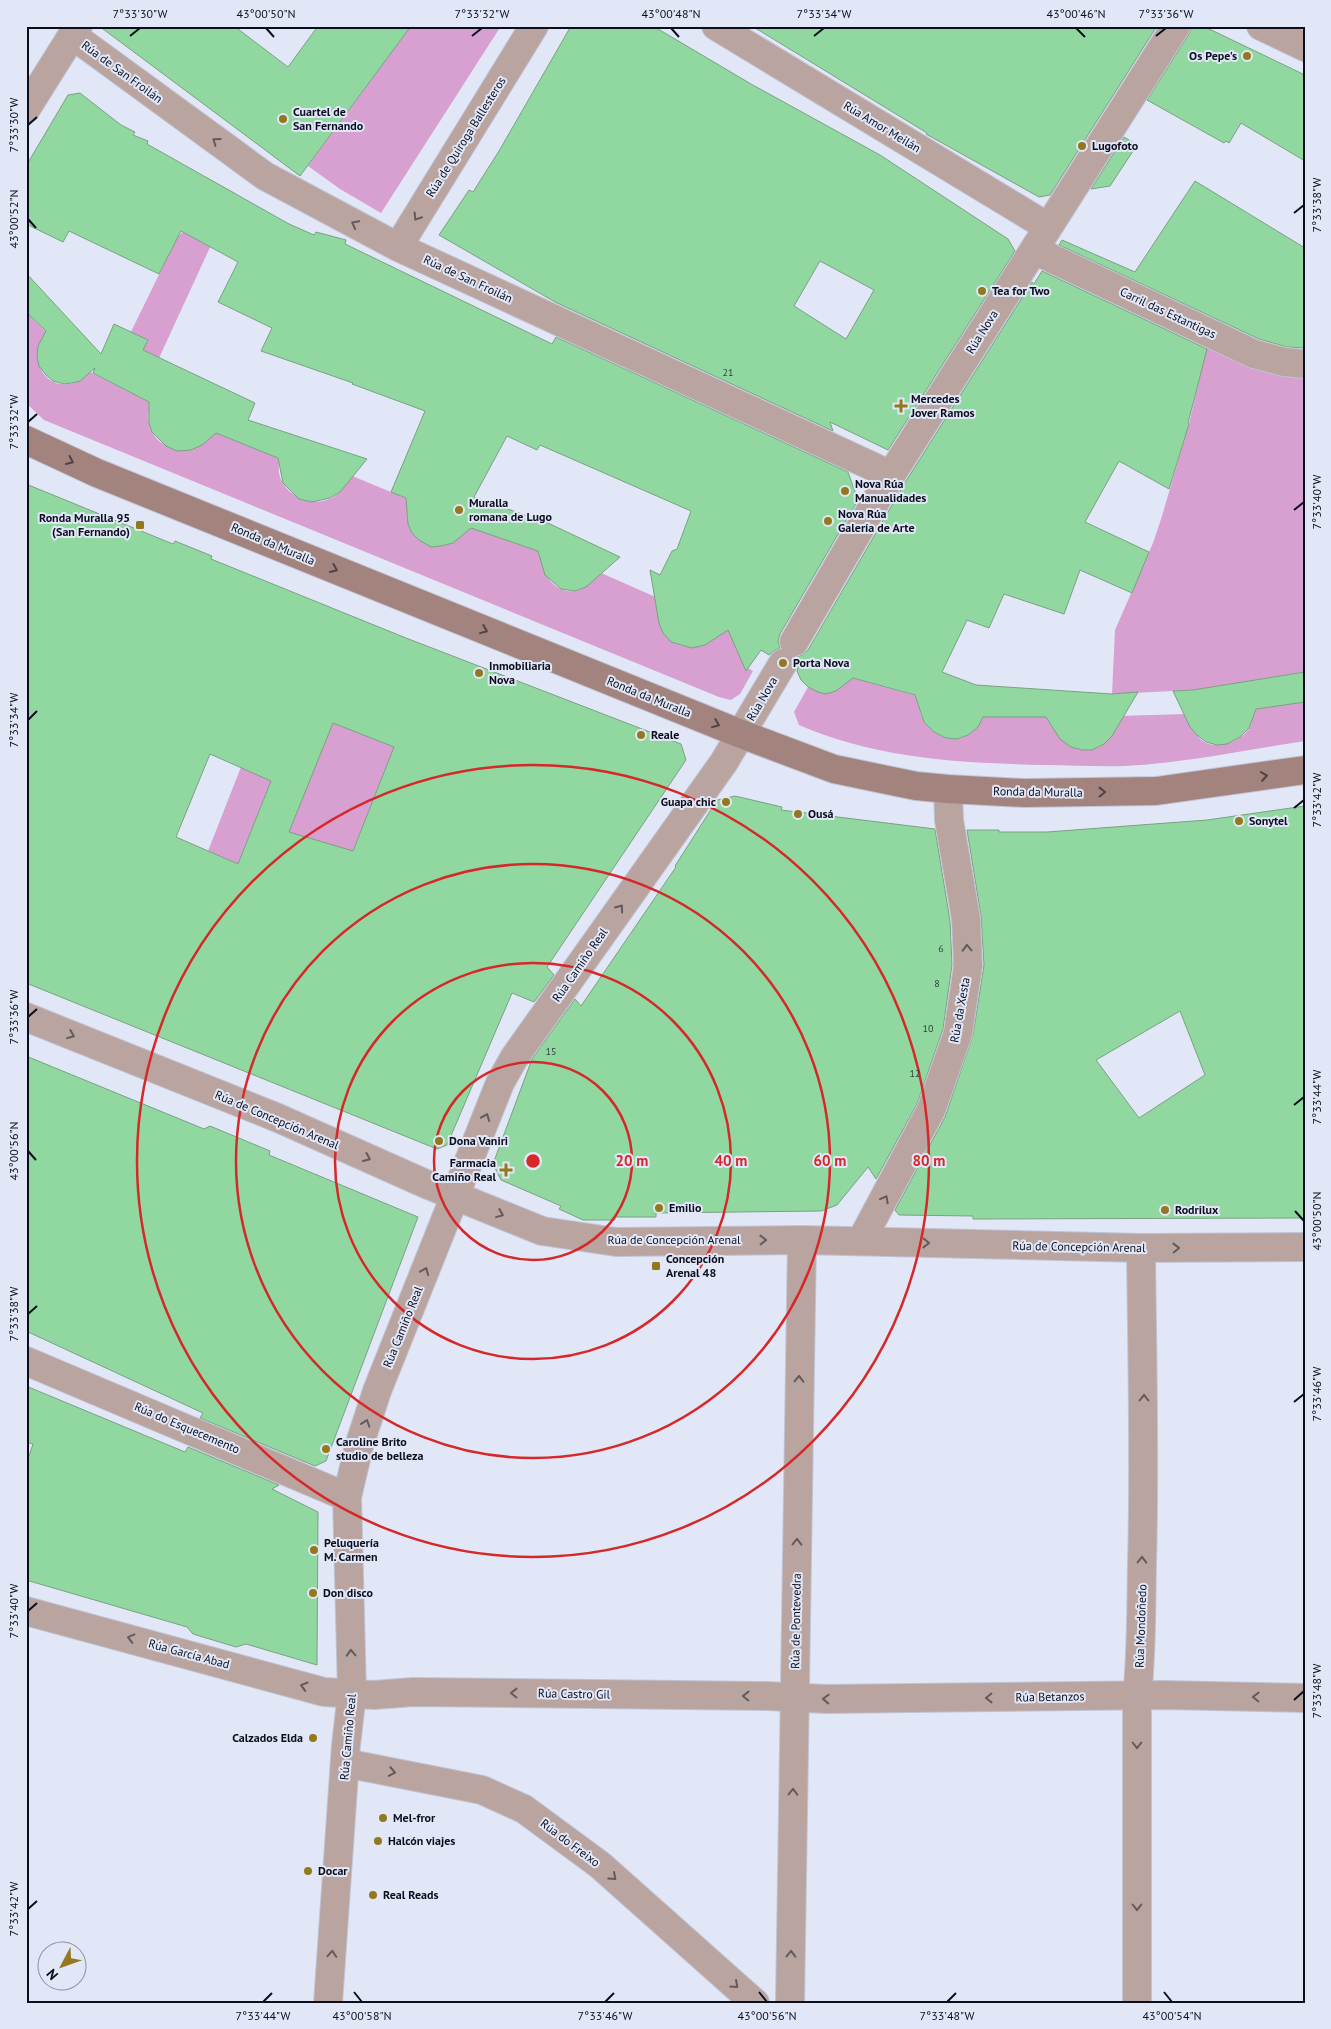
<svg xmlns="http://www.w3.org/2000/svg" width="1331" height="2029" font-family="'PT Sans',sans-serif">
<rect width="100%" height="100%" fill="#e2e7f8"/>
<!-- green -->
<path fill="#d7a0d1" d="M411,26H501L381,213L340,189L308,166Z
M206,177L235,193L154,369L121,352L178,236L182,233Z
M26,312L47,333C26,356 44,392 74,383C81,381 85,376 90,372L151,403C136,444 190,469 214,432L280,459C270,491 316,516 340,492C344,487 347,480 350,475L410,500C398,526 424,556 451,543C458,540 463,532 468,527L542,552C539,571 554,594 575,591C586,589 592,579 599,572L660,599L671,642C696,651 707,649 724,628L740,634C738,649 737,663 753,671L740,694L731,700L719,697L44,420L26,403Z
M1208,342L1305,373V672L1193,690L1112,694L1115,630L1153,543L1162,516L1189,424Z
M849,677L920,697C913,722 944,749 968,735C975,731 980,723 983,717H1051C1060,761 1111,761 1119,716L1185,714C1190,725 1195,737 1206,743C1220,749 1240,741 1249,729C1252,723 1253,715 1253,709L1305,702V741C1245,750 1185,763 1124,766C1098,767 1071,765 1044,765C961,763 877,759 799,725L794,712L808,687C826,697 838,693 849,677Z
M413,702L353,851L270,878L286,744L238,864L208,851L241,767L291,732Z"/>
<!-- building -->
<path fill="#90d8a0" stroke="#7ba083" fill-rule="evenodd" d="M99,26H234L288,67L318,26H411L300,176Z
M571,26H653L751,84L880,155L1008,239L1015,251L888,450L830,422L833,431L555,302L439,235L469,190L473,192L499,151ZM820,261L874,290L846,339L794,306Z
M752,26H1157L1050,195L1039,197L926,134L927,133Z
M1192,26H1203L1305,75V161L1241,123L1229,143L1226,141L1224,143L1147,100L1189,34Z
M80,93L121,125L135,132L133,135L148,141L147,144L289,224L314,235L316,232L346,240L345,244L552,344L556,337L848,472L858,500L780,634L778,641L780,648L775,650L769,655L761,650L746,671L728,630L705,645L692,648L671,642L663,633L659,623L650,570L660,575L672,551L677,549L691,511L540,445L537,450L507,436L474,497L550,524L620,557L586,587L575,591L561,589L545,575L538,551L471,528L453,543L441,546L431,547L419,540L412,533L408,524L406,498L391,492L425,411L352,384L353,383L261,351L272,328L218,302L238,262L181,231L159,274L69,231L63,242L26,224V166L68,95Z
M1124,137L1137,145L1110,186L1091,189Z
M1195,181L1305,248V348L1287,347L1259,339L1059,245L1062,240L1135,272Z
M1042,271L1207,349L1188,423L1189,424L1169,489L1119,461L1085,522L1149,552L1132,593L1080,570L1064,614L1004,594L989,628L967,620L942,672L976,685L1112,694L1138,692L1112,736L1104,744L1092,750H1082L1071,747L1060,739L1046,717H983L978,727L968,735L957,739L946,738L934,732L924,722L915,695L853,678L836,691L826,694L818,692L808,687L801,680L797,671L799,664L797,657L802,655L808,650L906,481L1032,282L1034,284Z
M26,273L101,354L114,324L148,340L143,350L255,403L248,420L367,459L340,492L330,498L312,502L299,499L283,483L278,458L216,433L202,445L191,450L177,451L166,446L152,432L149,423V402L93,373L95,368L80,381L72,383L64,384L53,381L46,375L39,366L37,357L38,346L46,331L26,312Z
M26,484L173,544L175,541L212,556L211,559L406,638L681,744L686,760L547,967L554,975L534,1002L512,993L447,1145L437,1149L26,983ZM333,723L394,747L353,851L289,832ZM210,754L271,781L238,864L176,837Z
M1305,672V702L1256,709L1249,728L1240,737L1227,744L1217,745L1206,742L1197,735L1190,727L1173,691L1193,690Z
M735,796L782,807L781,810L935,829L950,921L952,965L943,1029L917,1104L876,1179L868,1167L837,1205L821,1211L656,1213V1217H615V1220H583L559,1209L561,1206L501,1180L493,1164L532,1059L575,999L581,1006L676,867L675,866L717,800Z
M1305,806V1218L973,1219V1216L899,1215L895,1210L945,1117L973,1035L984,965L981,916L967,830H999V832H1047L1207,820ZM1180,1011L1205,1075L1139,1118L1096,1060Z
M26,1056L204,1129L210,1126L270,1151L269,1155L418,1217L326,1461L315,1466L200,1418L203,1413L26,1331Z
M26,1386L185,1452L188,1447L279,1485L272,1489L318,1512L317,1665L246,1644L236,1647L193,1634L187,1627L26,1580V1465L33,1444L26,1442Z"/>
<g fill="none" stroke-linecap="round" stroke-linejoin="round">
<defs>
<path id="street" d="M716,26L1048,227
M1261,26L1305,47
M72,35L265,176L398,247L891,475
M26,109L78,26
M398,247L534,26
M1034,250L1254,354L1284,362L1305,364
M794,642L891,475L1176,26
M26,1017L278,1118L426,1184L542,1231L616,1242L802,1240L1141,1248L1305,1247
M861,1241L931,1110L958,1033L968,966L966,919L949,820L948,789
M26,1361L347,1497
M26,1611L324,1692L374,1695L413,1692L767,1696L826,1699L1164,1695L1305,1698
M345,1763L482,1790L524,1809L600,1865L755,2003
M328,2003L346,1745L352,1693L347,1497L359,1446L377,1391L500,1083L514,1058L724,762L783,663
M790,2003L802,1240
M1137,2003V1696C1142,1652 1141,1608 1142,1563C1145,1458 1142,1353 1141,1248"/>
<path id="secondary" d="M26,440L97,473L741,734L834,769L916,786L948,789L1024,793L1156,791L1305,770"/>
</defs>
<!-- street casing -->
<use href="#street" stroke="#c0c4d5" stroke-width="30"/>
<!-- secondary casing -->
<use href="#secondary" stroke="#c0c4d5" stroke-width="30"/>
<!-- street -->
<use href="#street" stroke="#baa4a0" stroke-width="28"/>
<!-- secondary -->
<use href="#secondary" stroke="#a2837d" stroke-width="28"/>
</g>
<!-- one-way arrows -->
<defs><path id="oneway-chevron" d="M-2-3.5L2.5 0L-2 3.5" fill="none" stroke-width="1.6" stroke-linecap="round" stroke-linejoin="round" transform="scale(1.25)"/></defs>
<g stroke="#625a5e">
<use href="#oneway-chevron" transform="translate(216 141) rotate(-144)"/>
<use href="#oneway-chevron" transform="translate(417 217) rotate(122)"/>
<use href="#oneway-chevron" transform="translate(355 224) rotate(-152)"/>
<use href="#oneway-chevron" transform="translate(620 908) rotate(-55)"/>
<use href="#oneway-chevron" transform="translate(967 948) rotate(-92)"/>
<use href="#oneway-chevron" transform="translate(71 1035) rotate(22)"/>
<use href="#oneway-chevron" transform="translate(486 1117) rotate(-68)"/>
<use href="#oneway-chevron" transform="translate(367 1158) rotate(24)"/>
<use href="#oneway-chevron" transform="translate(885 1199) rotate(-61)"/>
<use href="#oneway-chevron" transform="translate(500 1214) rotate(22)"/>
<use href="#oneway-chevron" transform="translate(763 1240) rotate(-1)"/>
<use href="#oneway-chevron" transform="translate(926 1243) rotate(1)"/>
<use href="#oneway-chevron" transform="translate(1176 1248) rotate(-1)"/>
<use href="#oneway-chevron" transform="translate(425 1271) rotate(-68)"/>
<use href="#oneway-chevron" transform="translate(799 1379) rotate(-89)"/>
<use href="#oneway-chevron" transform="translate(1144 1398) rotate(-90)"/>
<use href="#oneway-chevron" transform="translate(366 1423) rotate(-71)"/>
<use href="#oneway-chevron" transform="translate(797 1542) rotate(-89)"/>
<use href="#oneway-chevron" transform="translate(1142 1560) rotate(-89)"/>
<use href="#oneway-chevron" transform="translate(131 1638) rotate(-165)"/>
<use href="#oneway-chevron" transform="translate(351 1653) rotate(-92)"/>
<use href="#oneway-chevron" transform="translate(304 1686) rotate(-164)"/>
<use href="#oneway-chevron" transform="translate(514 1693) rotate(-179)"/>
<use href="#oneway-chevron" transform="translate(746 1696) rotate(-179)"/>
<use href="#oneway-chevron" transform="translate(1256 1697) rotate(-179)"/>
<use href="#oneway-chevron" transform="translate(989 1698) rotate(179)"/>
<use href="#oneway-chevron" transform="translate(826 1699) rotate(-178)"/>
<use href="#oneway-chevron" transform="translate(1137 1745) rotate(90)"/>
<use href="#oneway-chevron" transform="translate(392 1772) rotate(11)"/>
<use href="#oneway-chevron" transform="translate(793 1792) rotate(-89)"/>
<use href="#oneway-chevron" transform="translate(613 1877) rotate(42)"/>
<use href="#oneway-chevron" transform="translate(1137 1907) rotate(90)"/>
<use href="#oneway-chevron" transform="translate(332 1954) rotate(-86)"/>
<use href="#oneway-chevron" transform="translate(791 1954) rotate(-89)"/>
<use href="#oneway-chevron" transform="translate(735 1985) rotate(42)"/>
</g>
<g stroke="#4f4348">
<use href="#oneway-chevron" transform="translate(70 461) rotate(25)"/>
<use href="#oneway-chevron" transform="translate(334 569) rotate(23)"/>
<use href="#oneway-chevron" transform="translate(484 630) rotate(22)"/>
<use href="#oneway-chevron" transform="translate(716 724) rotate(22)"/>
<use href="#oneway-chevron" transform="translate(1264 776) rotate(-8)"/>
<use href="#oneway-chevron" transform="translate(1102 792) rotate(-1)"/>
</g>
<!-- ticks -->
<path fill="none" stroke="#0b0f1d" stroke-width="2" d="M266,28L274,37M671,28L679,37M1076,28L1085,37M130,36L140,28M472,36L482,28M814,36L824,28M1156,36L1166,28M28,125L37,117M1294,213L1304,205M28,219L36,228M28,422L37,414M1294,510L1304,502M28,720L37,711M1294,808L1304,800M28,1017L37,1009M1294,1105L1304,1097M28,1151L36,1160M1295,1211L1304,1221M28,1314L37,1306M1294,1402L1304,1394M28,1611L37,1603M1294,1700L1304,1691M28,1909L37,1901M354,1992L362,2002M759,1992L767,2002M1164,1992L1172,2002M263,2002L272,1993M605,2002L614,1993M947,2002L956,1993"/>
<!-- distance rings -->
<g fill="none" stroke="#d62828" stroke-width="2.5">
<circle cx="533" cy="1161" r="99"/>
<circle cx="533" cy="1161" r="198"/>
<circle cx="533" cy="1161" r="297"/>
<circle cx="533" cy="1161" r="396"/>
</g>
<!-- markers -->
<g fill="#93781e" stroke="#e2e7f8" stroke-width="2">
<circle cx="1247" cy="56" r="5"/>
<circle cx="283" cy="119" r="5"/>
<circle cx="1082" cy="146" r="5"/>
<circle cx="982" cy="291" r="5"/>
<path d="M898.5 398.5h5v5h5v5h-5v5h-5v-5h-5v-5h5z"/>
<circle cx="845" cy="491" r="5"/>
<circle cx="459" cy="510" r="5"/>
<circle cx="828" cy="521" r="5"/>
<rect x="135" y="520" width="10" height="10" rx="2.5"/>
<circle cx="783" cy="663" r="5"/>
<circle cx="479" cy="673" r="5"/>
<circle cx="641" cy="735" r="5"/>
<circle cx="726" cy="802" r="5"/>
<circle cx="798" cy="814" r="5"/>
<circle cx="1239" cy="821" r="5"/>
<circle cx="439" cy="1141" r="5"/>
<path d="M503.5 1162.5h5v5h5v5h-5v5h-5v-5h-5v-5h5z"/>
<circle cx="659" cy="1208" r="5"/>
<circle cx="1165" cy="1210" r="5"/>
<rect x="651" y="1261" width="10" height="10" rx="2.5"/>
<circle cx="326" cy="1449" r="5"/>
<circle cx="314" cy="1550" r="5"/>
<circle cx="313" cy="1593" r="5"/>
<circle cx="313" cy="1738" r="5"/>
<circle cx="383" cy="1818" r="5"/>
<circle cx="378" cy="1841" r="5"/>
<circle cx="308" cy="1871" r="5"/>
<circle cx="373" cy="1895" r="5"/>
</g>
<g text-anchor="middle" stroke-width="4" stroke-linejoin="round" paint-order="stroke">
<!-- number labels -->
<g font-size="10" fill="#2c413e">
<text x="728" y="376">21</text>
<text x="941" y="952">6</text>
<text x="937" y="987">8</text>
<text x="928" y="1032">10</text>
<text x="551" y="1055">15</text>
<text x="915" y="1077">12</text>
</g>
<!-- poi labels -->
<g font-size="12" font-weight="bold" fill="#0b0f1d" stroke="#e2e7f8" text-anchor="start">
<text x="1237" y="60" text-anchor="end">Os Pepe's</text>
<text x="293" y="116">Cuartel de<tspan x="293" dy="14">San Fernando</tspan></text>
<text x="1092" y="150">Lugofoto</text>
<text x="992" y="295">Tea for Two</text>
<text x="911" y="403">Mercedes<tspan x="911" dy="14">Jover Ramos</tspan></text>
<text x="855" y="488">Nova Rúa<tspan x="855" dy="14">Manualidades</tspan></text>
<text x="469" y="507">Muralla<tspan x="469" dy="14">romana de Lugo</tspan></text>
<text x="838" y="518">Nova Rúa<tspan x="838" dy="14">Galería de Arte</tspan></text>
<text x="130" y="522" text-anchor="end">Ronda Muralla 95<tspan x="130" dy="14">(San Fernando)</tspan></text>
<text x="793" y="667">Porta Nova</text>
<text x="489" y="670">Inmobiliaria<tspan x="489" dy="14">Nova</tspan></text>
<text x="651" y="739">Reale</text>
<text x="716" y="806" text-anchor="end">Guapa chic</text>
<text x="808" y="818">Ousá</text>
<text x="1249" y="825">Sonytel</text>
<text x="449" y="1145">Dona Vaniri</text>
<text x="496" y="1167" text-anchor="end">Farmacia<tspan x="496" dy="14">Camiño Real</tspan></text>
<text x="669" y="1212">Emilio</text>
<text x="1175" y="1214">Rodrilux</text>
<text x="666" y="1263">Concepción<tspan x="666" dy="14">Arenal 48</tspan></text>
<text x="336" y="1446">Caroline Brito<tspan x="336" dy="14">studio de belleza</tspan></text>
<text x="324" y="1547">Peluquería<tspan x="324" dy="14">M. Carmen</tspan></text>
<text x="323" y="1597">Don disco</text>
<text x="303" y="1742" text-anchor="end">Calzados Elda</text>
<text x="393" y="1822">Mel-fror</text>
<text x="388" y="1845">Halcón viajes</text>
<text x="318" y="1875">Docar</text>
<text x="383" y="1899">Real Reads</text>
</g>
<!-- street labels -->
<g font-size="12" fill="#0b0f1d" stroke="#e2e7f8">
<text transform="translate(122 72) rotate(36)" y="4">Rúa de San Froilán</text>
<text transform="translate(882 127) rotate(31)" y="4">Rúa Amor Meilán</text>
<text transform="translate(466 137) rotate(-58)" y="4">Rúa de Quiroga Ballesteros</text>
<text transform="translate(468 279) rotate(25)" y="4">Rúa de San Froilán</text>
<text transform="translate(1168 313) rotate(25)" y="4">Carril das Estantigas</text>
<text transform="translate(982 332) rotate(-58)" y="4">Rúa Nova</text>
<text transform="translate(273 544) rotate(23)" y="4">Ronda da Muralla</text>
<text transform="translate(649 697) rotate(22)" y="4">Ronda da Muralla</text>
<text transform="translate(762 699) rotate(-60)" y="4">Rúa Nova</text>
<text transform="translate(1038 792) rotate(1)" y="4">Ronda da Muralla</text>
<text transform="translate(580 965) rotate(-55)" y="4">Rúa Camiño Real</text>
<text transform="translate(960 1010) rotate(-80)" y="4">Rúa da Xesta</text>
<text transform="translate(277 1120) rotate(23)" y="4">Rúa de Concepción Arenal</text>
<text x="674" y="1244">Rúa de Concepción Arenal</text>
<text transform="translate(1079 1247) rotate(1)" y="4">Rúa de Concepción Arenal</text>
<text transform="translate(403 1327) rotate(-68)" y="4">Rúa Camiño Real</text>
<text transform="translate(187 1428) rotate(23)" y="4">Rúa do Esquecemento</text>
<text transform="translate(796 1621) rotate(-89)" y="4">Rúa de Pontevedra</text>
<text transform="translate(1141 1626) rotate(-88)" y="4">Rúa Mondoñedo</text>
<text transform="translate(189 1654) rotate(15)" y="4">Rúa García Abad</text>
<text transform="translate(574 1694) rotate(1)" y="4">Rúa Castro Gil</text>
<text transform="translate(1050 1697) rotate(-1)" y="4">Rúa Betanzos</text>
<text transform="translate(348 1737) rotate(-85)" y="4">Rúa Camiño Real</text>
<text transform="translate(570 1843) rotate(37)" y="4">Rúa do Freixo</text>
</g>
</g>
<circle cx="533" cy="1161" r="8" fill="#d62828" stroke="#e2e7f8" stroke-width="2.5"/>
<g font-size="15" text-anchor="middle" font-weight="bold" fill="#d62828" stroke="#e2e7f8" stroke-width="4" stroke-linejoin="round" paint-order="stroke">
<text x="632" y="1166">20 m</text>
<text x="731" y="1166">40 m</text>
<text x="830" y="1166">60 m</text>
<text x="929" y="1166">80 m</text>
</g>
<!-- border -->
<rect width="1331" height="2029" fill="none" stroke="#e2e7f8" stroke-width="55"/>
<!-- north arrow -->
<g transform="translate(62 1966) rotate(229)"><circle r="24" fill="#e2e7f8" stroke="#8c91a0"/>
<path d="M0-4L9 19L0 12L-9 19Z" fill="#93781e"/>
<text y="-8" font-size="14" font-weight="bold" text-anchor="middle" fill="#0b0f1d">N</text>
</g>
<rect x="28" y="28" width="1276" height="1974" fill="none" stroke="#0b0f1d" stroke-width="2"/>
<g font-size="12" text-anchor="middle" fill="#0b0f1d">
<text x="140" y="18">7°33'30"W</text>
<text x="266" y="18">43°00'50"N</text>
<text x="482" y="18">7°33'32"W</text>
<text x="671" y="18">43°00'48"N</text>
<text x="824" y="18">7°33'34"W</text>
<text x="1076" y="18">43°00'46"N</text>
<text x="1166" y="18">7°33'36"W</text>
<text transform="translate(14 125) rotate(-90)" y="4">7°33'30"W</text>
<text transform="translate(1317 205) rotate(-90)" y="4">7°33'38"W</text>
<text transform="translate(14 219) rotate(-90)" y="4">43°00'52"N</text>
<text transform="translate(14 422) rotate(-90)" y="4">7°33'32"W</text>
<text transform="translate(1317 502) rotate(-90)" y="4">7°33'40"W</text>
<text transform="translate(14 720) rotate(-90)" y="4">7°33'34"W</text>
<text transform="translate(1317 800) rotate(-90)" y="4">7°33'42"W</text>
<text transform="translate(14 1017) rotate(-90)" y="4">7°33'36"W</text>
<text transform="translate(1317 1097) rotate(-90)" y="4">7°33'44"W</text>
<text transform="translate(14 1151) rotate(-90)" y="4">43°00'56"N</text>
<text transform="translate(1317 1221) rotate(-90)" y="4">43°00'50"N</text>
<text transform="translate(14 1314) rotate(-90)" y="4">7°33'38"W</text>
<text transform="translate(1317 1394) rotate(-90)" y="4">7°33'46"W</text>
<text transform="translate(14 1611) rotate(-90)" y="4">7°33'40"W</text>
<text transform="translate(1317 1691) rotate(-90)" y="4">7°33'48"W</text>
<text transform="translate(14 1909) rotate(-90)" y="4">7°33'42"W</text>
<text x="263" y="2020">7°33'44"W</text>
<text x="362" y="2020">43°00'58"N</text>
<text x="605" y="2020">7°33'46"W</text>
<text x="767" y="2020">43°00'56"N</text>
<text x="947" y="2020">7°33'48"W</text>
<text x="1172" y="2020">43°00'54"N</text>
</g>
</svg>
